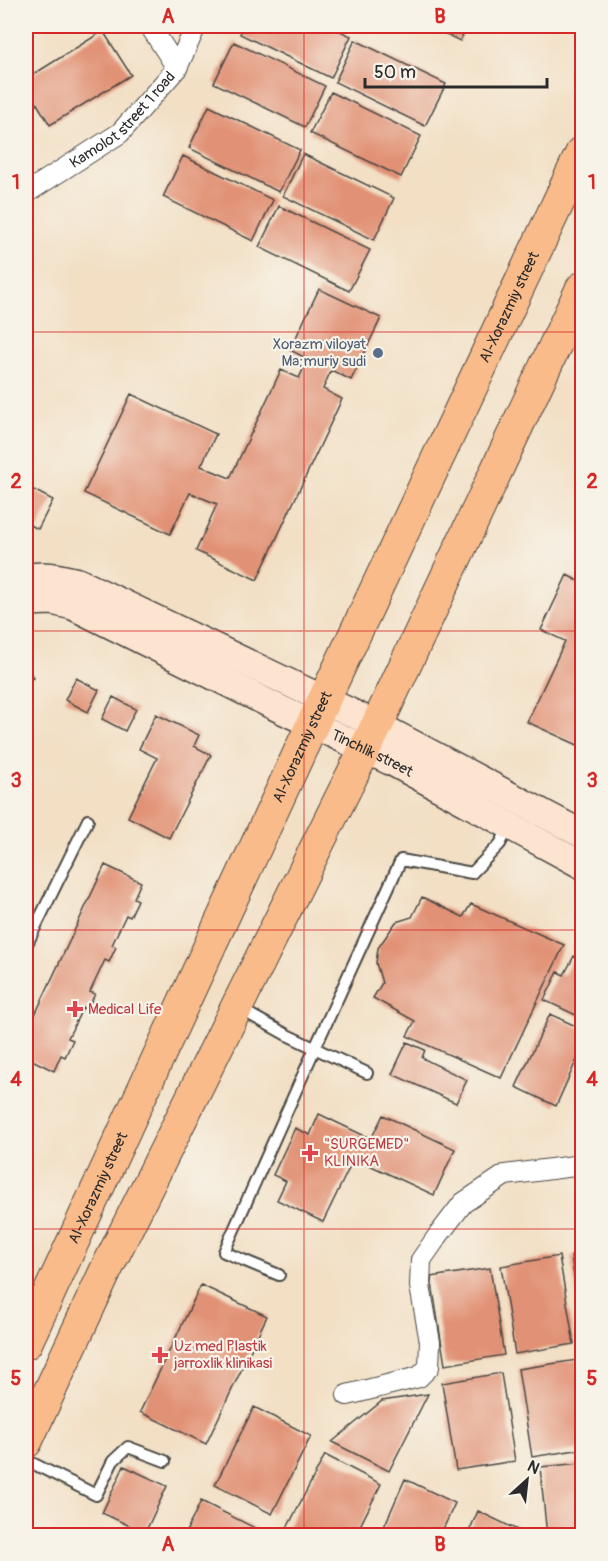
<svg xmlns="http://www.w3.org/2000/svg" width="608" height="1561" font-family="Pangolin,sans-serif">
<rect width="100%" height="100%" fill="#f7f3e8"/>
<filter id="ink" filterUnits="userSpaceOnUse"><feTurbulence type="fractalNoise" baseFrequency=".0167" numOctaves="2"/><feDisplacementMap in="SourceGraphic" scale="12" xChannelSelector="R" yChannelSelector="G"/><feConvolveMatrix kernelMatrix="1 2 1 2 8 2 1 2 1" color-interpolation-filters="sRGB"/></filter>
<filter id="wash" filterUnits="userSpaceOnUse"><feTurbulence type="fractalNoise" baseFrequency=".008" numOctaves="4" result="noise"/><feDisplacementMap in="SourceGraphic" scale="24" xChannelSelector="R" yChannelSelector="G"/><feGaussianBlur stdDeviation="1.35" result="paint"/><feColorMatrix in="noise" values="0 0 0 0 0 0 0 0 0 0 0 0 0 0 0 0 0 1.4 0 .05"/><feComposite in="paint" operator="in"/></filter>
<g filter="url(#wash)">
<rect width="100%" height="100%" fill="#f2dfc4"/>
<g id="blocks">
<!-- building -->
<path fill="#e19175" d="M244,26H329L351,36L331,78L240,34Z
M429,26H467L460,41Z
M103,31L131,75L50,125L26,86V79Z
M355,40L446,84L425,126L335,82Z
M234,42L325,86L305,127L214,83Z
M331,92L421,136L401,177L310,133Z
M209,106L300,150L279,192L189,148Z
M303,154L394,198L374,240L283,196Z
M183,156L273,200L253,241L163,197Z
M279,206L370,250L349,291L259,247Z
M319,289L381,318L351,380L331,370L323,389L342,399L257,580L196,551L217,504L190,493L170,534L84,493L131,394L216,434L201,466L230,478L281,370L299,378L308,359L290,350Z
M26,486L53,500L38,529L26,523Z
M567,575L582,583V747L527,722L565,641L541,630Z
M26,663L33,678L26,682Z
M76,678L99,690L88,712L65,700Z
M113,697L136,709L125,731L102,719Z
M156,714L199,735L194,746L211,755L169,838L128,817L157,758L139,749Z
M105,865L141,882L134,898L138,900L130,917L126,915L112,945L116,947L109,962L105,960L90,992L95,994L87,1010L83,1007L68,1038L73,1040L65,1057L61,1055L54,1071L26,1057V1034Z
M422,897L463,917L471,904L564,945L501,1078L407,1036L415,1021L373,998L382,983L376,963L378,948L396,922L412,917Z
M582,952V1018L544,1000L558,972L564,975L574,956L579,959Z
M550,1014L582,1029V1048L556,1106L516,1087Z
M407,1042L425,1050L422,1058L467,1080L456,1103L392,1074Z
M319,1114L371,1139L383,1115L455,1149L434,1195L354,1158L323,1222L277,1200L286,1181L273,1175L295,1128L310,1135Z
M582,1254V1322H581L571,1256Z
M559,1256L574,1344L515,1354L501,1266Z
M490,1268L504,1355L445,1365L431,1277Z
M201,1285L267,1316L206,1444L140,1412Z
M577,1360L582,1394V1449L532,1457L518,1369Z
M501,1373L515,1461L456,1470L442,1383Z
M428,1394L389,1471L332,1442L382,1401Z
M254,1407L311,1436L272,1514L215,1485Z
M325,1455L381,1484L355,1536H292L285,1532Z
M582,1463V1536H547L540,1467Z
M124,1466L167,1486L145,1533L102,1513Z
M405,1479L455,1503L440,1536H380Z
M201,1501L265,1533L263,1536H184Z
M478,1511L530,1536H467Z"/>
</g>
</g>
<g filter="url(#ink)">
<use href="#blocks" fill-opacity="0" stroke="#494642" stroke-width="1.5"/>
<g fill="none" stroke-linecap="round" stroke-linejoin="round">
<defs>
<path id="lane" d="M26,946L88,820
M240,1009L287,1035L367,1073
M279,1275L224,1252L315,1048L401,860L472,873L500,844L509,827
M26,1460L96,1495L113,1461L128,1447L165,1461
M277,1536L278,1535"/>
<g id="street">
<path d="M150,26L177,68"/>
<path id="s1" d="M26,193L120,133L177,68L196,26"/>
<path d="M347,1395L419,1377L429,1367L430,1342L420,1286L421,1260L437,1237L463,1203L505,1175L582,1165"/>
</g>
<g id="secondary">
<path d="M26,578C43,573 61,578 78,582L377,725L582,834"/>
<path id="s2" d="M26,602L52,601L73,606L274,706L394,763L582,865"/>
</g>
<g id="primary">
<path id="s3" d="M26,1343L313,723L582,152"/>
<path d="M26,1442L106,1270L377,725L582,288"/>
</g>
</defs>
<!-- lane casing -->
<use href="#lane" stroke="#494642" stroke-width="14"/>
<!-- street casing -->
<use href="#street" stroke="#494642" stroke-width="22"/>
<!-- secondary casing -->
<use href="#secondary" stroke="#494642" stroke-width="30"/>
<!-- primary casing -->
<use href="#primary" stroke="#494642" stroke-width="34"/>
<!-- lane -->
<use href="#lane" stroke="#fff" stroke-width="10"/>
<!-- street -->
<use href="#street" stroke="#fff" stroke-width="20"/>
<!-- secondary -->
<use href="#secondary" stroke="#fde4d1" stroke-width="27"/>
<!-- primary -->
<use href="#primary" stroke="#fabb8b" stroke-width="32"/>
</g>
</g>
<!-- grid -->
<path fill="none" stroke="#d62828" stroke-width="1.5" stroke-opacity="0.55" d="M304,26V1536M26,332H582M26,631H582M26,930H582M26,1229H582"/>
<!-- markers -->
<circle fill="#5c6f8a" stroke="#f7f3e8" stroke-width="2" cx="378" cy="353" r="6"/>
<g fill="#e0444e" stroke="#f7f3e8" stroke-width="2">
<path d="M72 1000h6v6h6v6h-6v6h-6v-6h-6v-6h6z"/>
<path d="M307 1144h6v6h6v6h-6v6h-6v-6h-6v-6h6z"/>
<path d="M157 1346h6v6h6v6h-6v6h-6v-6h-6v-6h6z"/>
</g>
<g text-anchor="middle" stroke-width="4.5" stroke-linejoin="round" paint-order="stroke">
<!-- street labels -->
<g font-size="15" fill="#2b2b2b" stroke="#f7f3e8">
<text dy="5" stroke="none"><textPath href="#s1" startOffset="122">Kamolot street 1 road</textPath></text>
<text dy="5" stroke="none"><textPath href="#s3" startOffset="1143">Al-Xorazmiy street</textPath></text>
<text dy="5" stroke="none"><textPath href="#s3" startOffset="657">Al-Xorazmiy street</textPath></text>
<text dy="5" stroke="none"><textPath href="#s2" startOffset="381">Tinchlik street</textPath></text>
<text dy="5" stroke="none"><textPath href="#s3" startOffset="171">Al-Xorazmiy street</textPath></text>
</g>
<!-- service labels -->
<g font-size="15" fill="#4e5e75" stroke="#f7f3e8" text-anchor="end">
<text x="366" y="349">Xorazm viloyat<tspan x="366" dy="17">Ma;muriy sudi</tspan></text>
</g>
<!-- health labels -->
<g font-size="15" fill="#be3a42" stroke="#f7f3e8" text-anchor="start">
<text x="88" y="1014">Medical Life</text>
<text x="324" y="1149">"SURGEMED"<tspan x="324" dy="17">KLINIKA</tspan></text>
<text x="174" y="1351">Uz med Plastik<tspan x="174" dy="17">jarroxlik klinikasi</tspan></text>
</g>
</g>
<!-- margin -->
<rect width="608" height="1561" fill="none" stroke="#f7f3e8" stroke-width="66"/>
<!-- north arrow -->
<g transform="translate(527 1480) rotate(27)" stroke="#f7f3e8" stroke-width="4.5" paint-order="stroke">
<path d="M0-4.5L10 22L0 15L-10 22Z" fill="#2b2b2b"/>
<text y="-9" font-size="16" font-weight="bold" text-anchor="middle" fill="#2b2b2b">N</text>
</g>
<!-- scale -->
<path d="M365 78v9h182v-9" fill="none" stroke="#2b2b2b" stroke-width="3"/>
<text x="374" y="78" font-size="18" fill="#2b2b2b" stroke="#f7f3e8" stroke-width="4.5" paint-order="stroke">50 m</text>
<rect x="33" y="33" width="542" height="1495" fill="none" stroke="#d62828" stroke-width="2"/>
<g font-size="20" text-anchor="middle" font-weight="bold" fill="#d62828">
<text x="168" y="23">A</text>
<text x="440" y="23">B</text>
<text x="16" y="189">1</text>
<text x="592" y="189">1</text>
<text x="16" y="488">2</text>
<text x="592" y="488">2</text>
<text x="16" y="787">3</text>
<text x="592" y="787">3</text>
<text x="16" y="1086">4</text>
<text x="592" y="1086">4</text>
<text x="16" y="1385">5</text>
<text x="592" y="1385">5</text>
<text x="168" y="1551">A</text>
<text x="440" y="1551">B</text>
</g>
</svg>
